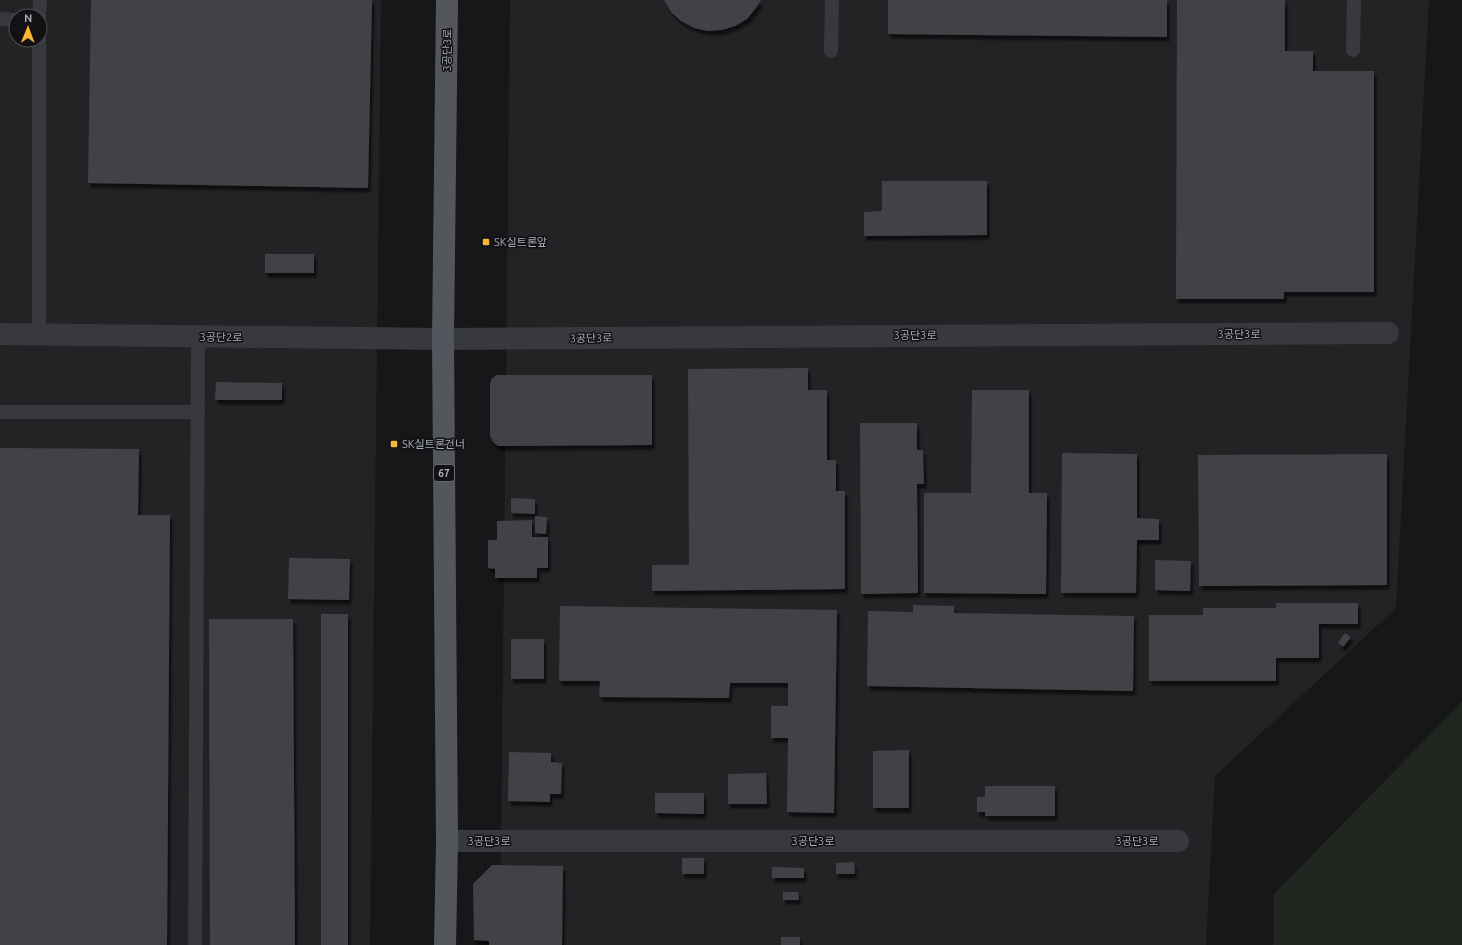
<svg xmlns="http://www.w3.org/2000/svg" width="1462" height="945" font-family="Ubuntu,'Noto Sans KR',sans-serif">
<defs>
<filter id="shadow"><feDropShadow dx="2.5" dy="4.5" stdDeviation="1" flood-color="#0009"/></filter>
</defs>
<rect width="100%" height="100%" fill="#171719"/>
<!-- built -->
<path fill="#232326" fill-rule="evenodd" d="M0,0H381L370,945H0ZM16,16H40V40H16Z
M510,0H1429L1396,608L1215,776L1206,945H500Z"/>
<!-- green -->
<path fill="#1f2720" d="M1462,702V945H1273L1274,894Z"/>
<!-- building -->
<path fill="#414246" filter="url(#shadow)" d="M91,0H372L368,188L88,183Z
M664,0H761L756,8L747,19L735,26L722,30L708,31L694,28L681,21L671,12Z
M888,0H1167V37L888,34Z
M1177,0H1285V51H1313V71H1374V292H1284V299H1176Z
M882,181H987V235L864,236V212L882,211Z
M265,254H314V273H265Z
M808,368V390H827V460H836V491H845V589L652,591V565H689L688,369Z
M497,375H652V445L498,446L493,442L490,436V384L492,378Z
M216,382L282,383V400H215Z
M972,390H1029V493H1047L1046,594L924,593V493H971Z
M860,423H917V450H923L924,484H917L918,593L861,594Z
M0,448L139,449L138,515H170L167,945H0Z
M1062,453L1137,454V518L1159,519V540H1137L1136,593H1061Z
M1387,454V585L1199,586L1198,455Z
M511,498L535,499V514L511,513Z
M535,516L547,517L546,534L535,533Z
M532,520V537H548V568H537V578H495V569L488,568V540H497V521Z
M289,558L350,559L349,600L288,599Z
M1155,560L1191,561L1190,591L1155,590Z
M1276,603H1358V624H1319V658H1276V681H1149V615H1203V608H1276Z
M913,605L954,606V613L1134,616L1133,691L867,686L868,611L913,612Z
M560,606L837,610L834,813L787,812L788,738H771V706H788V683H730L729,698L599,697L600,681H559Z
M321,614H348V945H321Z
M209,619H293L295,945H210Z
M1345,633L1351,637L1343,647L1338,643Z
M511,639H544V679H511Z
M909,750V808H873V751Z
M509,752L551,753V762L562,763L561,794H550V802L508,801Z
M766,773L767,804H728V774Z
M985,786H1055V816H985V812H977V797H985Z
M655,793H704V814L655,813Z
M682,858H704V874H682Z
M854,862L855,874H836V863Z
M492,865L563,866L562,945H489V941L474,940L473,884Z
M772,867L804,868V878H772Z
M783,892H798L799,900H783Z
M781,937H800V945H781Z"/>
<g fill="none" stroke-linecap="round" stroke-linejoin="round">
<!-- service -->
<path stroke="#38393e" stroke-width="14" d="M39,16L40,0
M0,19L16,20
M1353,50L1354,0
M831,51L832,0
M39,334V40
M0,412H198
M195,945L198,336"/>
<!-- minor -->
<path stroke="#38393e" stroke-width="22" d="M0,334L443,339L1388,333
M447,841H1178"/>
<!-- primary -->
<path stroke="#54565d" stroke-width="22" d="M445,945L447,841L443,339L447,0"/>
</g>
<!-- markers -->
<g fill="#f8b52f" stroke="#121214" stroke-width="1.5">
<rect x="482" y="238" width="8" height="8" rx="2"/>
<rect x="390" y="440" width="8" height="8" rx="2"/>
</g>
<g text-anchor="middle" stroke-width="3" stroke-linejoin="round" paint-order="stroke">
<!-- shield labels -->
<rect fill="#121214" stroke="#7b7f88" stroke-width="1" x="434" y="465" width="20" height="16" rx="3"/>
<g font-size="10" font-weight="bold" fill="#a8aeb9">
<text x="444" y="477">67</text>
</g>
<!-- street labels -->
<g font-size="11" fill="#a8aeb9" stroke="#121214">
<text transform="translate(447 50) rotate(-89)" y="4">3공단3로</text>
<text x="1239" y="338">3공단3로</text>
<text x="915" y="339">3공단3로</text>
<text transform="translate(221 337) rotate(1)" y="4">3공단2로</text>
<text transform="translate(591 338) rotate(-1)" y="4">3공단3로</text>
<text x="489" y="845">3공단3로</text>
<text x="813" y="845">3공단3로</text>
<text x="1137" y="845">3공단3로</text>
</g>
<!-- poi labels -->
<g font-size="11" fill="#a8aeb9" stroke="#121214" text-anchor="start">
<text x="494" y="246">SK실트론앞</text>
<text x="402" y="448">SK실트론건너</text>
</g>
</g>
<!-- north arrow -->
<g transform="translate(28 28) rotate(1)"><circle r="19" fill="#121214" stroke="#4e5056"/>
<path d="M0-3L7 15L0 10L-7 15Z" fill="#f8b52f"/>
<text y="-6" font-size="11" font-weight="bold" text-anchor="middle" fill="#a8aeb9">N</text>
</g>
</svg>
